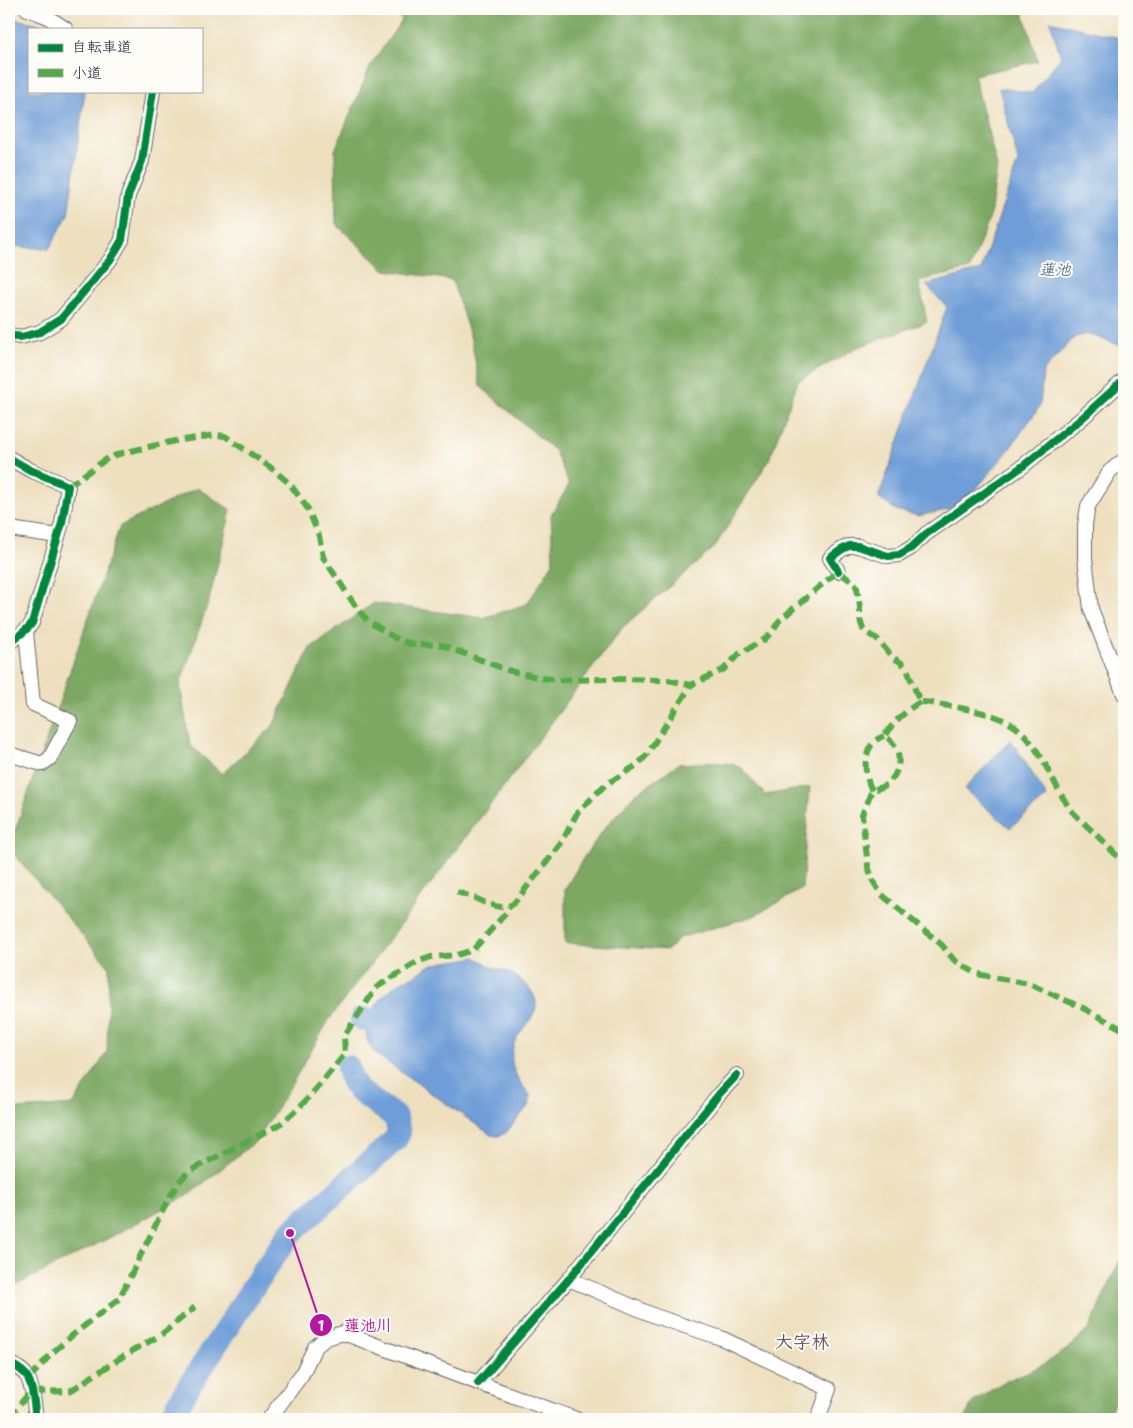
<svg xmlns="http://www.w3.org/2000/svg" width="1133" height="1428" font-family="'Shantell Sans','Klee One',sans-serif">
<rect width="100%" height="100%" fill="#fdfcf7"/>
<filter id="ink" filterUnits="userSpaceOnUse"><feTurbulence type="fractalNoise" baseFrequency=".02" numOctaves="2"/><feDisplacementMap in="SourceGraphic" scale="10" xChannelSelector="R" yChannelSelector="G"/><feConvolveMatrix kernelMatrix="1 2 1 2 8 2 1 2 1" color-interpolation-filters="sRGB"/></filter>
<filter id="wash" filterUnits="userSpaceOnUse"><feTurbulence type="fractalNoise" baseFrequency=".0096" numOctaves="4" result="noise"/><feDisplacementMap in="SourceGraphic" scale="20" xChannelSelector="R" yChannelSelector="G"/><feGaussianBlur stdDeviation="1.12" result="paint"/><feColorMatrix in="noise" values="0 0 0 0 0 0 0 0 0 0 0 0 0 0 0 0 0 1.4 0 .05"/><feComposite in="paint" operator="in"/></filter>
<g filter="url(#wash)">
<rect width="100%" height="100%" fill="#eee0bf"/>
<!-- forest -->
<path fill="#7ba862" stroke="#4e654e" d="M394,9H1022L1038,61L974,75L997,167L990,217L970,269L919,281L927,322L858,347L798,381L769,460L714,548L623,627L329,1020L287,1092L256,1141L190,1194L109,1238L9,1289V1104L18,1109L73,1105L107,1052L109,967L9,848L120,526L197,488L231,510L209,600L180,685L190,745L222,774L273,726L310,648L374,603L483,618L527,604L553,563L551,515L569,485L555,451L480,386L471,339L452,280L385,270L336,224L335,150L371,65L402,20Z
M713,762L732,764L743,769L765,795L810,787L802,889L754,916L679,938L668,950L565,943V889L584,857L604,829L634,795L678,764Z
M1124,1250V1380L1107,1419H964L973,1402L1002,1383L1041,1366L1066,1350L1089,1329Z"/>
<!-- water -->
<path fill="#6e9dd7" stroke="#486089" d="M9,18L36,23L47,29H29V91H85L68,215L49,249L9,246Z
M1050,21L1124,39V347L1089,334L1075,337L1043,371L1040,406L1008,451L971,495L947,510L918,516L896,510L878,498L947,307L926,285L981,270L1018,161L999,88L1032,93L1061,57Z
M1011,740L1047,797L1010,828L964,789Z
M475,957C481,960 485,963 491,967C496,969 501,969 506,971C520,978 541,993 535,1011C532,1019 524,1027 519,1034C504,1057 514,1077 531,1096L529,1105L506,1133L498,1136L491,1135L377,1055C375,1052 371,1049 370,1046C357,1024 381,994 398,984C404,980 410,978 416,975C420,973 424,968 429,966C444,961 459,961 475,957Z"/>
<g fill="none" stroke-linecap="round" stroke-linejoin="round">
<!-- river -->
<path stroke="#6e9dd7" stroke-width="24" d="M362,1019L401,1025
M170,1419L188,1388L263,1272L290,1233L395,1140L399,1133L396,1119L394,1116L359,1091L351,1079L348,1067"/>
</g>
</g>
<g filter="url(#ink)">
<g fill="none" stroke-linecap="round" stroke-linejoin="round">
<defs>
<path id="street" d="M27,9L46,16L66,29
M9,335L21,337L40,332L61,319L110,260L122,240L128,196L142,161L153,91
M9,458L30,470L68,486L62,523L32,623C25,633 18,635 9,643
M1124,460L1110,471L1088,506L1085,525V558L1091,609L1124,694
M9,531L10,529L58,536
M838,571L830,558L841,550L849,546H858L888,556L899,555L911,548L926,534L1023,466L1081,419L1124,380
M9,754L42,764L50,758L70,721L33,704L26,632
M569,1279L655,1316L721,1338L829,1389L818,1419
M9,1363C15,1366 25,1371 28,1378C34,1390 34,1406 36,1419
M478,1383L569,1279L720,1093L737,1075
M269,1419L302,1374L315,1347L326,1338L343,1333L576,1419"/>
</defs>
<!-- street casing -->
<use href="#street" stroke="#696469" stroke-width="16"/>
<!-- street -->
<use href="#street" stroke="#fff" stroke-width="14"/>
<!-- quiet -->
<path stroke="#53aa46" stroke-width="6" stroke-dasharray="12 6" stroke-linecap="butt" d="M68,486L108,458L122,453L175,441L216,435L225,436L270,467L290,484L308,509L319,536L323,557L358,610L368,621L395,638L411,644L442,645L507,670L541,678L561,680L612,679L668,680L691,685L723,670L740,653L764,640L772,632L779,621L794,608L838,571L855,584L857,588L860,607V620L863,629L866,632L878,640L892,657L902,663L907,669L920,702C930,702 940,705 950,706C978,711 1011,716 1029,740C1046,761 1055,787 1070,809C1076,816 1083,822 1089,828C1101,839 1112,851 1124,863
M920,702C905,711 894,722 884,736C905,746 902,776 884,786C880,788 876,789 872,790L862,815L868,866L873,881L881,894L942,945L954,960L977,974L1029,984L1081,1007L1124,1030
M872,790C862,773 862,743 884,736
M457,892C462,894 467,895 472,897C485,902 502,913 514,903L539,872L562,842L577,813L605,785L637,765L646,756L691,685
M28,1377L35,1372L53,1352L74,1334L119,1299L170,1196L179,1182L188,1172L203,1164L277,1126C304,1107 324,1079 345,1054L344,1036L377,987L417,962L431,957L457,955L473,950L506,913L509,907
M9,1418L25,1398L32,1392L70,1391L122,1357L162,1334L195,1307"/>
<defs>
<path id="cycleway" d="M9,335L21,337L40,332L61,319L110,260L122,240L128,196L142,161L153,91
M9,458L30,470L68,486L62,523L32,623C25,633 18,635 9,643
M838,571L830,558L841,550L849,546H858L888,556L899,555L911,548L926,534L1023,466L1081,419L1124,380
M9,1363C15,1366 25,1371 28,1378C34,1390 34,1406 36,1419
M478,1383L569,1279L720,1093L737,1075"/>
</defs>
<!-- cycleway casing -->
<use href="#cycleway" stroke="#fdfcf7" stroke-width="11"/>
<!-- cycleway -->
<use href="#cycleway" stroke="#00873e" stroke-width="8"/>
</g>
</g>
<g text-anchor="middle" stroke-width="4" stroke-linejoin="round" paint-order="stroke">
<!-- water labels -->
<g font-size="16" font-style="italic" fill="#445981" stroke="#fdfcf7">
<text x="1055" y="275">蓮池</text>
</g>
<!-- quarter labels -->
<g font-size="18" font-weight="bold" fill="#6c4d5c" stroke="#fdfcf7">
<text x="802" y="1348">大字林</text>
</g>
</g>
<!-- callouts -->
<path fill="none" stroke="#b5179e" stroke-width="2" d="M290 1233L321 1325"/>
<g fill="#b5179e" stroke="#fdfcf7" stroke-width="2">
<circle cx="290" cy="1233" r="5"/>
<circle cx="321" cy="1325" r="12"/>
</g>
<g font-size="15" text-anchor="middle" font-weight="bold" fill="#fff">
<text x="321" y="1331">1</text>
</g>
<g font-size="16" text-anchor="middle" font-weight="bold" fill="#b5179e" stroke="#fdfcf7" stroke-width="4" stroke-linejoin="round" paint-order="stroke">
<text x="368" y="1331">蓮池川</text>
</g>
<!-- margin -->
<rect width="1133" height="1428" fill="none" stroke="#fdfcf7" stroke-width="30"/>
<!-- legend -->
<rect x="28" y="28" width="175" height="65" fill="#fdfcf7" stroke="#a5a5ac"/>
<rect x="38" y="44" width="25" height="8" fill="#00873e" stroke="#a5a5ac"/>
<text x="72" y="52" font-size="15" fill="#22223b">自転車道</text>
<rect x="38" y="69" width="25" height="8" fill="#53aa46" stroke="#a5a5ac"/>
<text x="72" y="78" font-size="15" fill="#22223b">小道</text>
</svg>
